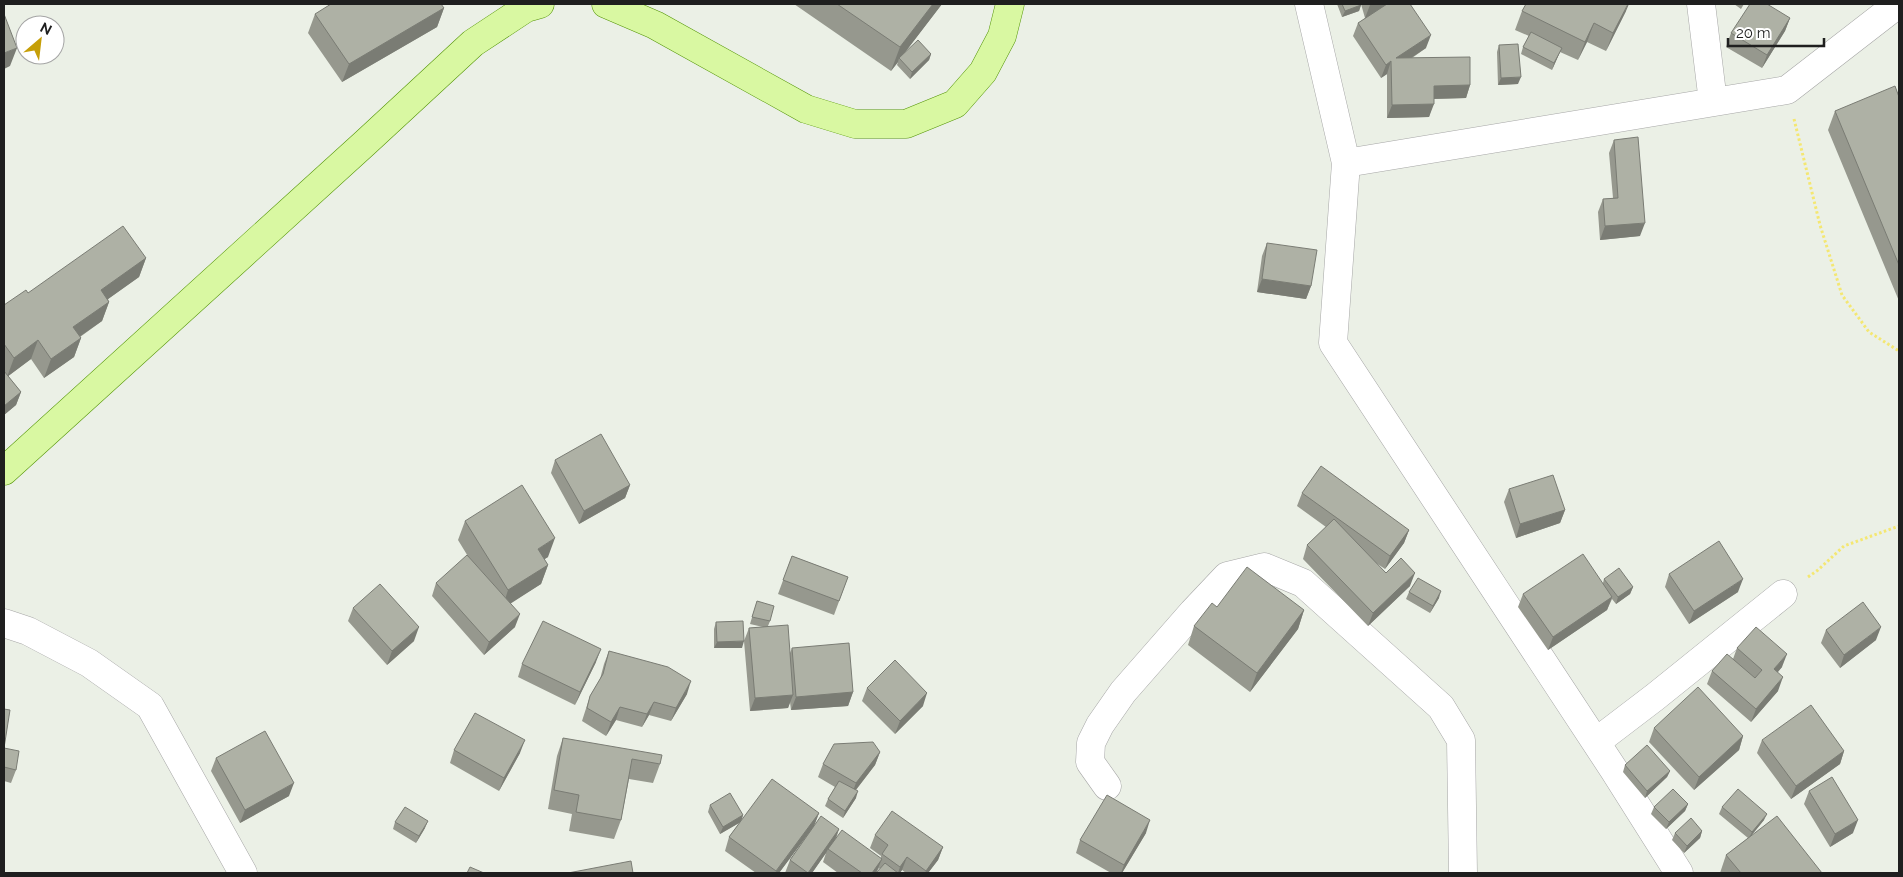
<svg xmlns="http://www.w3.org/2000/svg" width="1903" height="877" font-family="Raleway,sans-serif">
<rect width="100%" height="100%" fill="#ebf0e6"/>
<g fill="none" stroke-linecap="round" stroke-linejoin="round">
<defs>
<path id="minor" d="M1309,4L1346,163L1787,90L1898,4
M1701,4L1713,102
M1346,163L1333,343L1614,770L1679,873
M4,623L28,631L89,663L150,706L243,873
M1596,742L1655,697L1783,594
M1107,786L1090,762L1091,743L1100,725L1123,692L1193,612L1227,576L1264,567L1303,583L1441,707L1461,740L1463,873"/>
<path id="major" d="M606,4L655,25L806,109L855,124H906L955,104L983,72L1002,36L1010,4
M4,471L365,143L473,43L526,8L540,4"/>
</defs>
<!-- minor casing -->
<use href="#minor" stroke="#a6a6a6" stroke-width="29"/>
<!-- major casing -->
<use href="#major" stroke="#539406" stroke-width="29"/>
<!-- path -->
<path stroke="#f4e772" stroke-width="3" stroke-dasharray="2.5 2.5" stroke-linecap="butt" d="M1794,119L1820,225L1842,295L1869,332L1899,351
M1808,577L1818,570L1844,546L1899,526"/>
<!-- minor -->
<use href="#minor" stroke="#fff" stroke-width="28"/>
<!-- major -->
<use href="#major" stroke="#d9f8a2" stroke-width="28"/>
</g>
<!-- wall -->
<path fill="#96988e" d="M794,4H942L905,52L931,54L929,60L910,79L897,65L898,62L891,71Z
M1337,4H1361V5L1359,11L1342,17Z
M1361,4H1411V6L1426,48L1412,58L1470,85L1466,98L1434,99L1429,117L1387,118V74L1381,78L1353,36L1358,23L1367,17L1365,18Z
M1734,4H1744L1741,9Z
M444,8L437,27L342,82L308,33L315,14Z
M1522,11H1626L1606,51L1587,42L1578,60L1560,52L1552,70L1521,54L1523,47L1529,36L1515,30Z
M1790,18L1785,31L1762,68L1726,47L1731,33Z
M1499,45L1518,84L1498,85L1497,52Z
M1899,97V301L1828,130L1835,111Z
M1614,140L1640,236L1600,240L1598,212L1603,199L1613,198L1609,153Z
M1267,243L1311,286L1306,299L1257,292L1262,256Z
M146,258L139,277L108,299L109,302L102,321L80,337L81,338L74,357L44,378L31,359L8,376L21,392L16,405L4,415V305L28,293Z
M555,460L630,485L625,498L579,524L551,473Z
M1509,489L1565,510L1560,523L1516,538L1504,502Z
M1302,493L1409,530L1404,543L1385,569L1376,563L1386,573L1410,586L1368,626L1303,559L1307,545L1326,527L1297,506Z
M465,521L548,557L544,559L548,565L541,584L510,603L515,627L484,655L432,596L436,583L469,558L458,540Z
M792,556L848,577L834,615L778,594Z
M1669,574L1738,592L1689,624L1665,587Z
M1604,579L1633,587L1630,594L1616,604L1612,599L1607,610L1548,650L1518,607L1523,594L1603,583Z
M1409,592L1439,598L1430,613L1406,599Z
M757,601L770,621L768,626L790,653L792,648L853,692L848,706L791,710L790,702L788,708L750,711L744,641L749,628L763,627L750,624Z
M1217,607L1304,610L1298,629L1250,692L1188,645L1194,626Z
M353,608L414,641L387,665L348,621Z
M716,622L742,648H714V629Z
M1826,630L1876,640L1840,668L1821,643Z
M1737,648L1782,667L1778,672V691L1751,722L1707,684L1712,671L1733,659Z
M609,651L687,694L671,721L649,715L642,727L616,720L606,736L582,721L590,696L600,679L604,664Z
M596,662L575,705L518,677L522,664Z
M867,688L923,706L895,734L862,701Z
M1654,728L1743,736L1739,750L1694,790L1649,742Z
M563,738L660,764L653,783L629,779L621,820L614,839L569,831L572,814L548,809L557,756Z
M1762,740L1844,751L1840,764L1791,799L1757,753Z
M4,748L16,770L11,783L4,781Z
M454,750L520,753L499,791L450,763Z
M880,752L875,765L856,790V798L843,818L825,806L828,799L835,787L818,777L823,764Z
M216,758L289,796L240,823L211,771Z
M1625,765L1670,771L1667,777L1645,798L1623,772Z
M1809,791L1853,833L1830,847L1804,804Z
M1688,804L1685,811L1666,829L1651,814L1654,807Z
M710,805L743,815L741,822L819,813L814,826L839,829L836,839L881,858V856L870,848L875,835L943,847L938,860L928,873H906L902,870L900,873H876L880,869L879,868L876,873H838L823,862L826,853L812,873H785L790,860L808,834L779,873H756L725,851L729,837L740,822L720,834L708,812Z
M1722,807L1764,820L1752,835L1822,873H1720L1726,855L1748,838L1719,814Z
M395,822L425,828L416,843L393,829Z
M1702,831L1700,838L1684,853L1672,840L1675,833Z
M1146,833L1122,873H1111L1076,853L1080,840Z"/>
<!-- shaded-wall -->
<path fill="#7a7c74" d="M933,4H942L900,59L899,58L898,62L891,71L900,47Z
M1373,4H1394L1391,11L1365,18L1370,5Z
M1628,4H1629L1626,11L1606,51L1613,33Z
M1361,5L1359,11L1342,17L1345,11Z
M444,8L437,27L342,82L349,64Z
M1790,18L1785,31L1762,68L1767,55Z
M1594,23L1587,42L1578,60L1585,42Z
M1431,35L1426,48L1391,71L1396,58Z
M17,48L10,66L4,69V53Z
M1562,48L1559,54L1552,70L1554,63Z
M931,54L929,60L910,79L912,72Z
M1391,61L1387,74L1381,78L1386,65Z
M1521,77L1518,84L1498,85L1501,78Z
M1470,85L1466,98L1429,99L1434,86Z
M1434,104L1429,117L1387,118L1392,105Z
M1645,223L1640,236L1600,240L1605,226Z
M146,258L139,277L94,309L101,290Z
M1262,279L1311,286L1306,299L1257,292Z
M109,302L102,321L66,346L73,327Z
M81,338L74,357L44,378L51,359Z
M38,340L31,359L7,377L14,358Z
M21,392L16,405L4,415V406Z
M630,485L625,498L579,524L584,511Z
M1565,510L1560,523L1516,538L1520,524Z
M1409,530L1404,543L1385,569L1390,556Z
M555,538L548,557L531,568L538,549Z
M548,565L541,584L502,609L508,590Z
M1415,573L1410,586L1368,626L1373,613Z
M1743,579L1738,592L1689,624L1694,611Z
M1633,587L1630,594L1616,604L1618,597Z
M1441,591L1439,598L1430,613L1433,606Z
M1612,597L1607,610L1548,650L1553,637Z
M1304,610L1298,629L1250,692L1257,673Z
M520,614L515,627L484,655L489,642Z
M419,627L414,641L387,665L392,651Z
M1881,627L1876,640L1840,668L1844,655Z
M744,641L742,648H714L717,642Z
M601,649L596,662L575,705L580,692Z
M1787,654L1782,667L1769,682L1774,669Z
M1783,677L1778,691L1751,722L1756,709Z
M691,681L687,694L671,721L676,708Z
M853,692L848,706L791,710L796,697Z
M927,693L923,706L895,734L900,721Z
M793,695L788,708L750,711L755,698Z
M654,702L649,715L642,727L647,714Z
M620,707L616,720L606,736L611,722Z
M1743,736L1739,750L1694,790L1699,777Z
M525,740L520,753L499,791L504,778Z
M1844,751L1840,764L1791,799L1796,786Z
M880,752L875,765L851,796L856,783Z
M1670,771L1667,777L1645,798L1647,791Z
M294,783L289,796L240,823L245,810Z
M858,791L856,798L843,818L845,811Z
M1688,804L1685,811L1666,829L1669,822Z
M819,813L814,826L779,873H775Z
M1767,814L1764,820L1749,838L1752,832Z
M743,815L741,822L720,834L723,827Z
M1150,820L1146,833L1122,873H1121L1124,865Z
M1858,820L1853,833L1830,847L1835,834Z
M428,821L425,828L416,843L419,836Z
M839,829L834,842L828,849L826,853L812,873H808Z
M1702,831L1700,838L1684,853L1687,846Z
M943,847L938,860L928,873H925L926,871Z
M907,857L902,870L900,873H898L900,867Z
M882,859L876,873H872Z"/>
<!-- building -->
<path fill="#aeb1a5" stroke="#7a7c74" d="M331,4H441L444,8L349,64L315,14Z
M837,4H933L900,47Z
M1342,4H1361V5L1345,11Z
M1387,4H1410L1431,35L1396,58L1470,57V85L1434,86V104L1392,105L1391,61L1386,65L1358,23Z
M1526,4H1628L1613,33L1594,23L1585,42L1522,11Z
M1750,4H1767L1790,18L1767,55L1731,33Z
M4,14L17,48L4,53Z
M1531,32L1562,48L1554,63L1523,47Z
M918,40L931,54L912,72L899,58Z
M1518,44L1521,77L1501,78L1499,45Z
M1895,86L1899,97V265L1835,111Z
M1638,137L1645,223L1605,226L1603,199L1618,198L1614,140Z
M123,226L146,258L101,290L109,302L73,327L81,338L51,359L38,340L14,358L4,344V305L26,290L28,293Z
M1267,243L1317,250L1311,286L1262,279Z
M4,371L21,392L4,406Z
M601,434L630,485L584,511L555,460Z
M1321,466L1409,530L1390,556L1302,493Z
M1553,475L1565,510L1520,524L1509,489Z
M522,485L555,538L538,549L548,565L508,590L465,521Z
M1334,519L1386,573L1401,558L1415,573L1373,613L1307,545Z
M1719,541L1743,579L1694,611L1669,574Z
M1583,554L1612,597L1553,637L1523,594Z
M467,555L520,614L489,642L436,583Z
M792,556L848,577L839,601L783,580Z
M1247,567L1304,610L1257,673L1194,626L1212,603L1217,607Z
M1619,568L1633,587L1618,597L1604,579Z
M1418,578L1441,591L1433,606L1409,592Z
M380,584L419,627L392,651L353,608Z
M757,601L774,606L770,621L752,617Z
M1863,602L1881,627L1844,655L1826,630Z
M543,621L601,649L580,692L522,664Z
M743,621L744,641L717,642L716,622Z
M788,625L793,695L755,698L749,628Z
M1756,627L1787,654L1774,669L1783,677L1756,709L1712,671L1727,654L1755,678L1762,670L1737,648Z
M849,643L853,692L796,697L792,648Z
M609,651L668,667L691,681L676,708L654,702L647,714L620,707L611,722L587,708L590,696L603,674Z
M895,660L927,693L900,721L867,688Z
M1698,687L1743,736L1699,777L1654,728Z
M1811,705L1844,751L1796,786L1762,740Z
M4,709L10,710L4,748Z
M475,713L525,740L504,778L454,750Z
M265,731L294,783L245,810L216,758Z
M563,738L662,755L660,764L632,759L621,820L576,812L579,795L554,790Z
M873,742L880,752L856,783L823,764L834,744Z
M1647,745L1670,771L1647,791L1625,765Z
M4,748L19,751L16,770L4,767Z
M1832,777L1858,820L1835,834L1809,791Z
M772,779L819,813L776,871L729,837Z
M839,781L858,791L845,811L828,799Z
M1673,789L1688,804L1669,822L1654,807Z
M1738,789L1767,814L1752,832L1722,807Z
M730,793L743,815L723,827L710,805Z
M1107,795L1150,820L1124,865L1080,840Z
M405,807L428,821L419,836L395,822Z
M892,811L943,847L926,871L907,857L900,867L882,854L888,845L875,835Z
M821,816L839,829L808,873L790,860Z
M1777,816L1822,873H1741L1726,855Z
M1691,818L1702,831L1687,846L1675,833Z
M842,830L882,859L872,873H862L828,849Z
M631,861L633,873H568Z
M885,863L898,873H876Z
M470,867L484,873H467Z"/>
<!-- border -->
<rect width="1903" height="877" fill="none" stroke="#1f1f1f" stroke-width="10"/>
<!-- north arrow -->
<g transform="translate(40 40) rotate(28)"><circle r="24" fill="#ffffff" stroke="#a5a5a5"/>
<path d="M0-4L9 19L0 12L-9 19Z" fill="#c69f08"/>
<text y="-8" font-size="14" font-weight="bold" text-anchor="middle" fill="#1f1f1f">N</text>
</g>
<!-- scale -->
<path d="M1728 38v8h96v-8" fill="none" stroke="#1f1f1f" stroke-width="2.5"/>
<text x="1736" y="38" font-size="15" fill="#1f1f1f" stroke="#ffffff" stroke-width="4" paint-order="stroke">20 m</text>
</svg>
